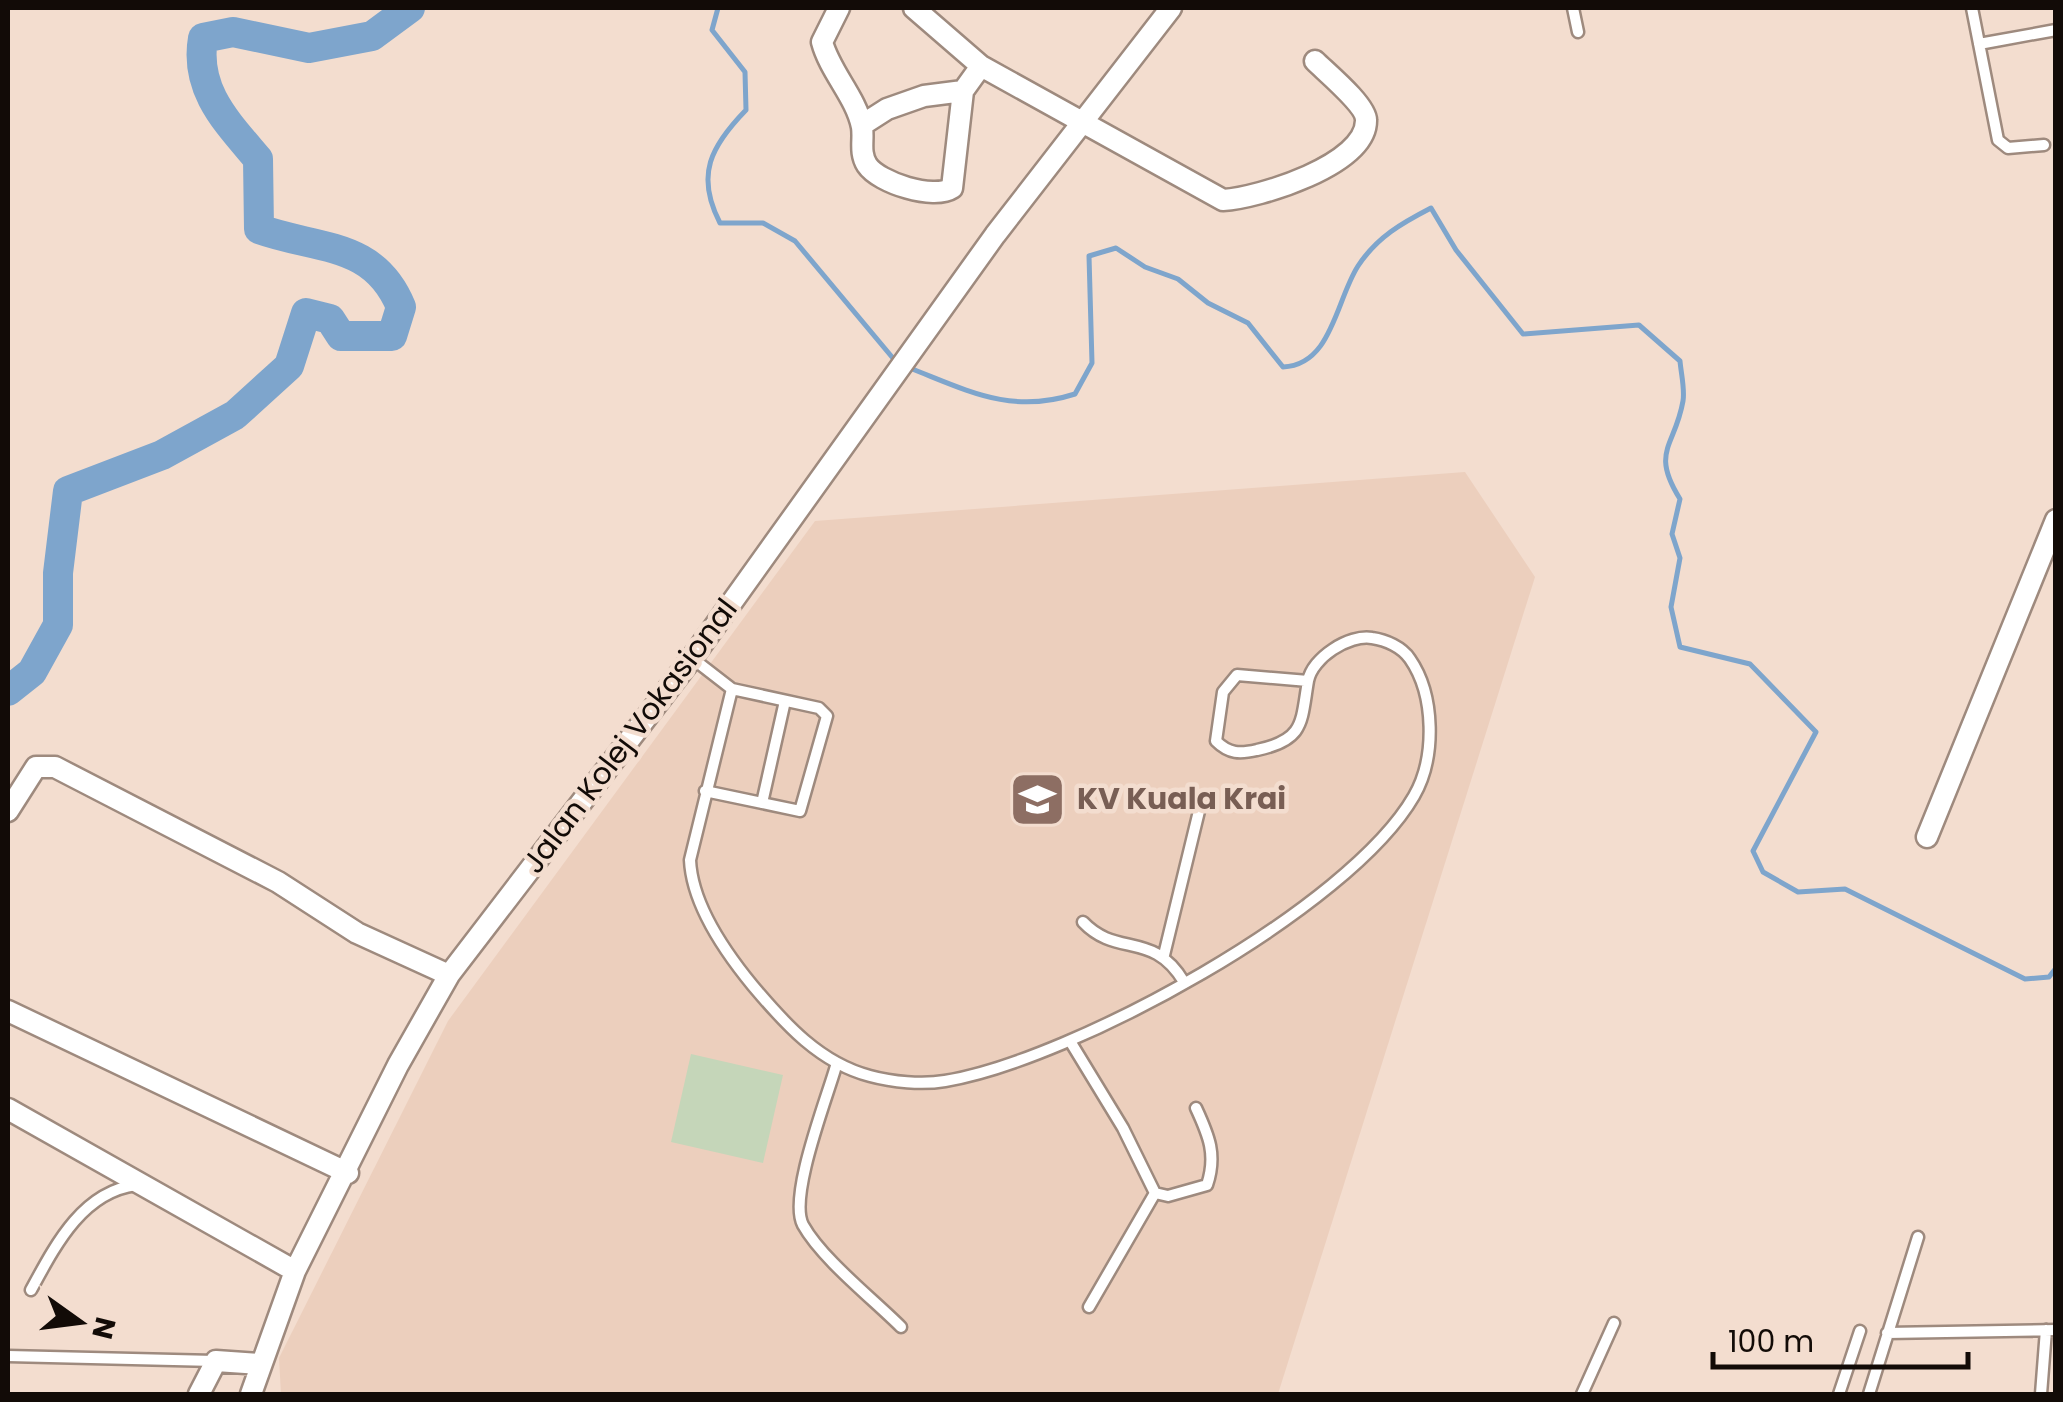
<svg xmlns="http://www.w3.org/2000/svg" width="2063" height="1402" font-family="Poppins,sans-serif">
<rect width="100%" height="100%" fill="#f3ddcf"/>
<!-- built -->
<path fill="#eccfbd" d="M1465,472L1535,577L1278,1394H281L279,1358L448,1021L815,521Z"/>
<!-- green -->
<path fill="#c5d6b9" d="M691,1054L783,1075L763,1163L671,1142Z"/>
<g fill="none" stroke-linecap="round" stroke-linejoin="round">
<!-- stream -->
<path stroke="#7ea5cc" stroke-width="5" d="M718,8L712,30L745,72L746,110C711,146 695,175 720,223H763L795,241L897,363
M907,367C967,390 1010,415 1075,394L1092,363L1089,256L1116,248L1145,267L1178,279L1208,303L1248,323L1283,367C1332,365 1336,300 1358,266C1377,237 1402,223 1431,208L1456,250L1523,334L1639,325L1680,361C1681,373 1685,389 1683,401C1675,447 1650,451 1680,499L1672,534L1680,558L1671,607L1680,647L1750,664L1816,732L1753,851L1763,872L1798,892L1845,889L2025,979L2049,977L2056,968"/>
<!-- river -->
<path stroke="#7ea5cc" stroke-width="30" d="M8,691L32,672L58,625V573L68,491L162,455L235,415L289,366L306,313L330,319L341,336H392L401,307C374,241 318,250 259,229L258,159C227,122 194,90 203,38L233,32L309,48L372,36L410,8"/>
<defs>
<path id="service" d="M1573,8L1578,32
M1972,8L1998,140L2008,148L2044,145
M1979,44L2056,30
M692,658L732,689L819,708L827,716L800,811L705,791
M732,689L690,860C692,905 725,952 753,986C785,1024 820,1063 870,1076C892,1082 922,1085 945,1081C1072,1060 1349,909 1414,796C1436,758 1435,695 1410,659C1402,647 1386,640 1372,638C1349,634 1312,658 1308,681C1301,722 1305,740 1257,750C1240,754 1229,754 1216,741L1223,692L1237,675L1308,681
M762,803L785,701
M1083,922C1117,958 1153,930 1184,982
M1164,955L1200,807
M1070,1041L1123,1128L1155,1193L1168,1196L1207,1185C1217,1155 1209,1136 1196,1108
M836,1066C827,1098 788,1197 803,1225C822,1259 873,1299 901,1327
M31,1290C55,1246 82,1192 136,1185
M1089,1307L1155,1193
M1887,1333L2056,1330
M8,1356L215,1361
M1582,1394L1614,1323
M1839,1394L1860,1331
M1869,1394L1918,1237
M2041,1394L2046,1330"/>
<path id="minor" d="M839,8L822,42C830,72 856,97 862,127C864,140 859,152 867,165C879,183 934,200 952,188L963,91
M914,8L981,66L1223,200C1258,198 1367,165 1366,120C1366,105 1326,72 1315,61
M862,125L887,109L924,96L963,91L981,66
M8,811L36,767H55L278,882L357,933L449,975
M1927,837L2056,520
M8,1011L348,1173
M8,1109L295,1271
M199,1394L216,1361L260,1364
M251,1394L295,1271L398,1065L449,975L692,658L995,235L1171,8"/>
</defs>
<!-- service casing -->
<use href="#service" stroke="#9e8a7e" stroke-width="15"/>
<!-- minor casing -->
<use href="#minor" stroke="#9e8a7e" stroke-width="25"/>
<!-- service -->
<use href="#service" stroke="#fff" stroke-width="10"/>
<!-- minor -->
<use href="#minor" stroke="#fff" stroke-width="20"/>
</g>
<!-- icons -->
<defs>
<symbol id="university-square" viewBox="-11 -11 22 22"><rect x="-9" y="-9" width="18" height="18" rx="4" fill="#8d6e63" stroke="#f3ddcf"/><path d="M0-5L7-2L0 1L-7-2ZM-4 1L0 2.5L4 1V4Q0 6-4 4Z" fill="#fff"/></symbol>
</defs>
<g fill-rule="evenodd">
<use href="#university-square" x="1006" y="768" width="63" height="63"/>
</g>
<g text-anchor="middle" stroke-width="9" stroke-linejoin="round" paint-order="stroke">
<!-- street labels -->
<g font-size="30" fill="#120b07" stroke="#f3ddcf">
<text transform="translate(630 736) rotate(-53)" y="10">Jalan Kolej Vokasional</text>
</g>
<!-- education labels -->
<g font-size="30" font-weight="bold" fill="#785e54" stroke="#f3ddcf" text-anchor="start">
<text x="1077" y="809">KV Kuala Krai</text>
</g>
</g>
<!-- border -->
<rect width="2063" height="1402" fill="none" stroke="#120b07" stroke-width="20"/>
<!-- north arrow -->
<g transform="translate(80 1322) rotate(104)" stroke="#f3ddcf" stroke-width="8" paint-order="stroke">
<path d="M0-8L18 38L0 25L-18 38Z" fill="#120b07"/>
<text y="-15" font-size="28" font-weight="bold" text-anchor="middle" fill="#120b07">N</text>
</g>
<!-- scale -->
<path d="M1713 1352v15h255v-15" fill="none" stroke="#120b07" stroke-width="5"/>
<text x="1728" y="1352" font-size="30" fill="#120b07" stroke="#f3ddcf" stroke-width="8" paint-order="stroke">100 m</text>
</svg>
